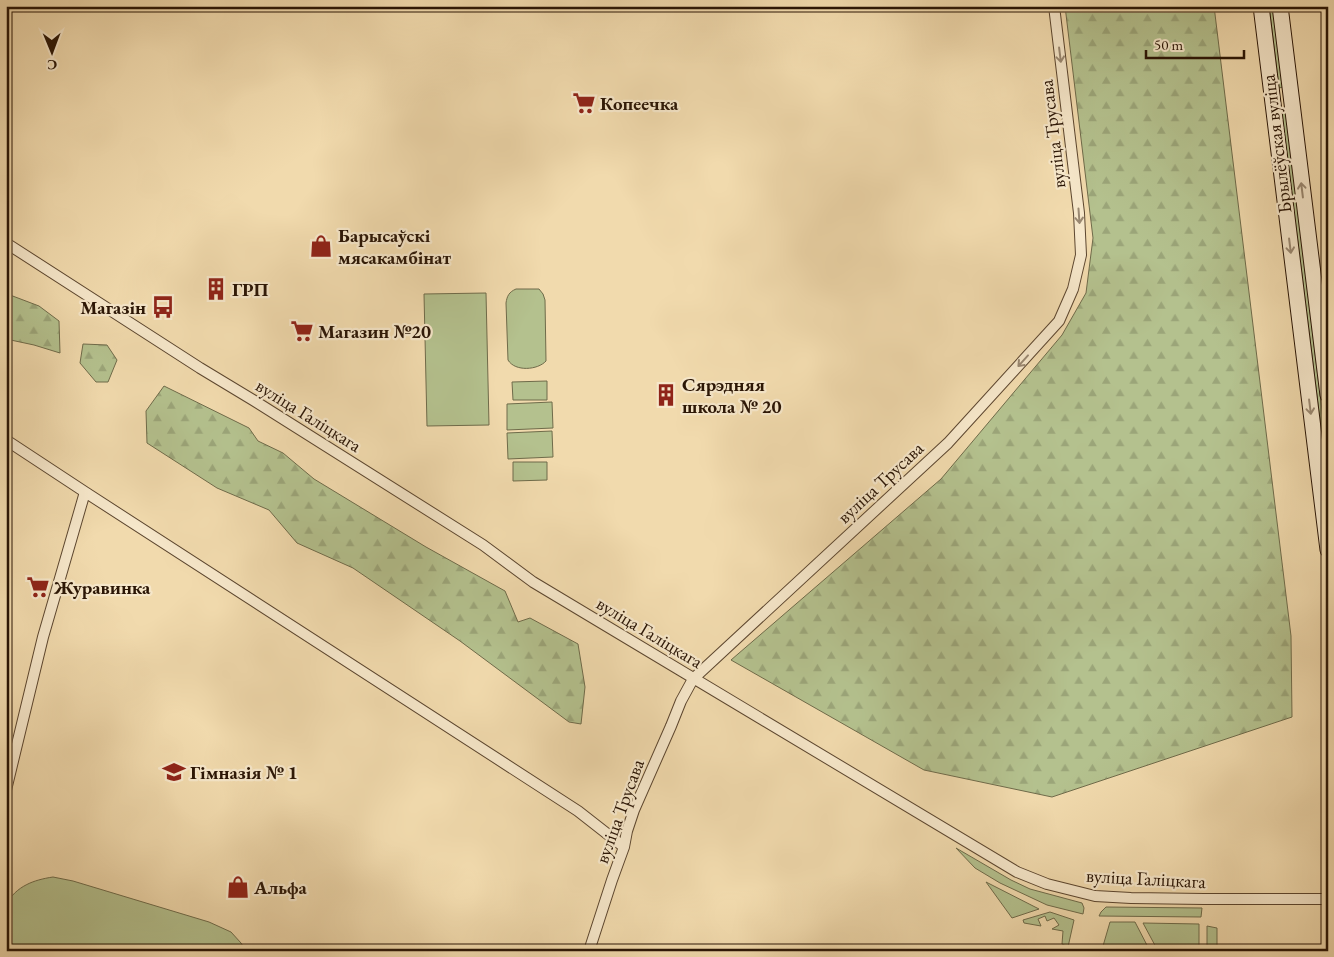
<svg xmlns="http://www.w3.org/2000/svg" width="1334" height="957" font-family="'EB Garamond',serif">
<defs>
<pattern id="forest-firs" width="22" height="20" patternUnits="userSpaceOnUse" patternTransform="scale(1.25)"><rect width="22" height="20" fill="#b4c18e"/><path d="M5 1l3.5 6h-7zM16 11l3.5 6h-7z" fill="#9ba579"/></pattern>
</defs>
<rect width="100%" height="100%" fill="#f1daad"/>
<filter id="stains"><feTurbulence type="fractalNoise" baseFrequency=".004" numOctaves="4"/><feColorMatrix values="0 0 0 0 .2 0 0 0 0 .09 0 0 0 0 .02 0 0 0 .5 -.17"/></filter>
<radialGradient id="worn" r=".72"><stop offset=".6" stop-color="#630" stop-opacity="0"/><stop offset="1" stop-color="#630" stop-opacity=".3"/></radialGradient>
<!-- grass -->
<path fill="#b4c18e" stroke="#6f6b4a" d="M1269,6H1273L1283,87L1279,88Z
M1284,110L1286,113L1328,460V485L1282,114Z
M516,289H539L543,294L545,300L546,361C538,370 515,372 508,360L506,303C507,296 509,292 516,289Z
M486,293L489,425L427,426L424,294Z
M547,381V400H513L512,382Z
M552,402L553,428L507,430V404Z
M552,431L553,457L508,459L507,433Z
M513,462H547V480L513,481Z
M956,848L1011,880L1030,889L1082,903L1084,908L1083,914L1047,905L1000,883L975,868Z
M53,877L73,881L209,922L231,932L241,943L246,951H6V904C17,886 33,880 53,877Z
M986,882L1039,909L1012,918Z
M1106,907L1202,908L1201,917L1099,916L1101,912Z
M1050,912L1074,920L1068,947L1062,944L1063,931L1052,929L1059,925L1054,918L1047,921L1045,916L1038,919L1041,926L1024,923L1023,920Z
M1110,922H1135L1150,951H1121L1103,946Z
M1143,923L1199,924V951H1158Z
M1207,926L1217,928V951H1207Z"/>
<!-- forest -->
<path fill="url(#forest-firs)" stroke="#6f6b4a" d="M1065,6H1214L1291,636L1292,717L1052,797L924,770L731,660L941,479L1062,335L1086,293L1093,238Z
M6,291L10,295L39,306L59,321L60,353L34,345L6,339Z
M83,344L107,345L117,360L108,382H96L80,363Z
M164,386L249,428L258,441L283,453L314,479L426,547L505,591L518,622L530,618L578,644L585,687L581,724L569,722L460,641L353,568L297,543L269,510L217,488L147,443L146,411Z"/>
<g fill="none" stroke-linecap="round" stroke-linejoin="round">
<defs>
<path id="street" d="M6,243L200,368L253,400L483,545L533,582L1017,872L1047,884L1095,896L1131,898L1204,899H1328
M6,440L85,492L578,811L624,847
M6,790L43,637L85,492
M589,951L612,880L624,847L627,831L634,810L671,726L681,701L693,679L948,443L1059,321L1073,289L1081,255L1079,213L1054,6"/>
<path id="secondary" d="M1261,6L1328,550
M1280,6L1328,395"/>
</defs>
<!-- street casing -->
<use href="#street" stroke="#5c462f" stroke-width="12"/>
<!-- secondary casing -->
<use href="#secondary" stroke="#2a1505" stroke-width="17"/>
<!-- street -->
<use href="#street" stroke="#f6e7ca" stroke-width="10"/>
<!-- secondary -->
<use href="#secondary" stroke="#f6e7ca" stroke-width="15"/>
</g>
<!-- one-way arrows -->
<defs><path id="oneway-shaft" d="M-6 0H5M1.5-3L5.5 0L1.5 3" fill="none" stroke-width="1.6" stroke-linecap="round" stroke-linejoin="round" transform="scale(1.25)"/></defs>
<g stroke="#9a8871">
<use href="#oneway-shaft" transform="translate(1060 55) rotate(83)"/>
<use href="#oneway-shaft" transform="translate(1302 190) rotate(-97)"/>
<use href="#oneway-shaft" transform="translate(1079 216) rotate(86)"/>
<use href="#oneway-shaft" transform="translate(1290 246) rotate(83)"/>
<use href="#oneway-shaft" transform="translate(1023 361) rotate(132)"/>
<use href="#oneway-shaft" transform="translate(1310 407) rotate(83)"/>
</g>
<!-- icons -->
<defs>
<symbol id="supermarket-bare" viewBox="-9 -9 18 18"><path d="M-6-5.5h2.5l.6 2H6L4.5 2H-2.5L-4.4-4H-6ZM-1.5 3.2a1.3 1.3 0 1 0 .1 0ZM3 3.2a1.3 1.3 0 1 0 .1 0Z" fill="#8f2418" stroke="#f6e7ca" stroke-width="2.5" paint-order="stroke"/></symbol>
<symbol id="shop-bare" viewBox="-9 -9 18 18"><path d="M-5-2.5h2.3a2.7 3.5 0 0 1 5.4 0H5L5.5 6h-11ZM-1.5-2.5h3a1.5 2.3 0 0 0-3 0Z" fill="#8f2418" stroke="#f6e7ca" stroke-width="2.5" paint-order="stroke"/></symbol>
<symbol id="building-bare" viewBox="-9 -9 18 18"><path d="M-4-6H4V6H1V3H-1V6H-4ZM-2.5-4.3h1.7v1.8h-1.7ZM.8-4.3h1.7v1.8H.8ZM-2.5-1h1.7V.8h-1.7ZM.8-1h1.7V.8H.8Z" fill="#8f2418" stroke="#f6e7ca" stroke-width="2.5" paint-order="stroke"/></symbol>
<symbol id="bus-bare" viewBox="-9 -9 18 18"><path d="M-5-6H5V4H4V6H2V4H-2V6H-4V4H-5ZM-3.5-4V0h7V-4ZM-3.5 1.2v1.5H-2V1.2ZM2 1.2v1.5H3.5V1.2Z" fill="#8f2418" stroke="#f6e7ca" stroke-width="2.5" paint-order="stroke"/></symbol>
<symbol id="school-bare" viewBox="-9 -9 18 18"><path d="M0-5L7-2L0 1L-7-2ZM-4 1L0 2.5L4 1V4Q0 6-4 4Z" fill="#8f2418" stroke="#f6e7ca" stroke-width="2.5" paint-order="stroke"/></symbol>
</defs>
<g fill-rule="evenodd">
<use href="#supermarket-bare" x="568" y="87" width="32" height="32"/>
<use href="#shop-bare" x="305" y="230" width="32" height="32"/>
<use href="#building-bare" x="200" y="273" width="32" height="32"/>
<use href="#bus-bare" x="147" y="291" width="32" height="32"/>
<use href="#supermarket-bare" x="286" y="315" width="32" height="32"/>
<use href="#building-bare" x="650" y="379" width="32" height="32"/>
<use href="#supermarket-bare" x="22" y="571" width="32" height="32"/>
<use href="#school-bare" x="158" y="756" width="32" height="32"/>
<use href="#shop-bare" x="222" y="871" width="32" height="32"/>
</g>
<g text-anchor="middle" stroke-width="4.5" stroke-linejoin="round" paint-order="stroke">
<!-- poi labels -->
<g font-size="19" font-weight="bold" fill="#2a1505" stroke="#f6e7ca" text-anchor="start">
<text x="600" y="110">Копеечка</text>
<text x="338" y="242">Барысаўскі<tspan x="338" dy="22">мясакамбінат</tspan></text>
<text x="232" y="296">ГРП</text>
<text x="146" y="314" text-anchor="end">Магазін</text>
<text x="318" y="338">Магазин №20</text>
<text x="682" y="391">Сярэдняя<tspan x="682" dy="22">школа № 20</tspan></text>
<text x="54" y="594">Журавинка</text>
<text x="190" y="779">Гімназія № 1</text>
<text x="254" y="894">Альфа</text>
</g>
<!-- street labels -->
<g font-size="19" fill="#2a1505" stroke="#f6e7ca">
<text transform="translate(1052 134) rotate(-97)" y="7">вуліца Трусава</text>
<text transform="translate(1276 144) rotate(-97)" y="7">Брылёўская вуліца</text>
<text transform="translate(309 415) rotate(32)" y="7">вуліца Галіцкага</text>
<text transform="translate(880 482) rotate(-43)" y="7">вуліца Трусава</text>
<text transform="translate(650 632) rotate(31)" y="7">вуліца Галіцкага</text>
<text transform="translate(619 811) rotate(-70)" y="7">вуліца Трусава</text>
<text transform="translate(1146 878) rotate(3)" y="7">вуліца Галіцкага</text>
</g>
</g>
<!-- margin -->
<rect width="1334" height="957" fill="none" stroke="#f1daad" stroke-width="25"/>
<rect x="8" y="8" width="1319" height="942" fill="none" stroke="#2a1505" stroke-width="2.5"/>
<rect x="12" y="12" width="1309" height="932" fill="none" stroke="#2a1505"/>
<!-- north arrow -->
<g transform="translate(52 52) rotate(179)" stroke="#f6e7ca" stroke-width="4" paint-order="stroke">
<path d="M0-4L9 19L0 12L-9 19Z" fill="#2a1505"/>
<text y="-8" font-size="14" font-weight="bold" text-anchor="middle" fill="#2a1505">С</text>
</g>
<!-- scale -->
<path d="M1146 50v8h98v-8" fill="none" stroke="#2a1505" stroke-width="2.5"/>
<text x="1154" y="50" font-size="15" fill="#2a1505" stroke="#f6e7ca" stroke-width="4" paint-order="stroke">50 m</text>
<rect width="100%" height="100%" filter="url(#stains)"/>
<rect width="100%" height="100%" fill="url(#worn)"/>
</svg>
